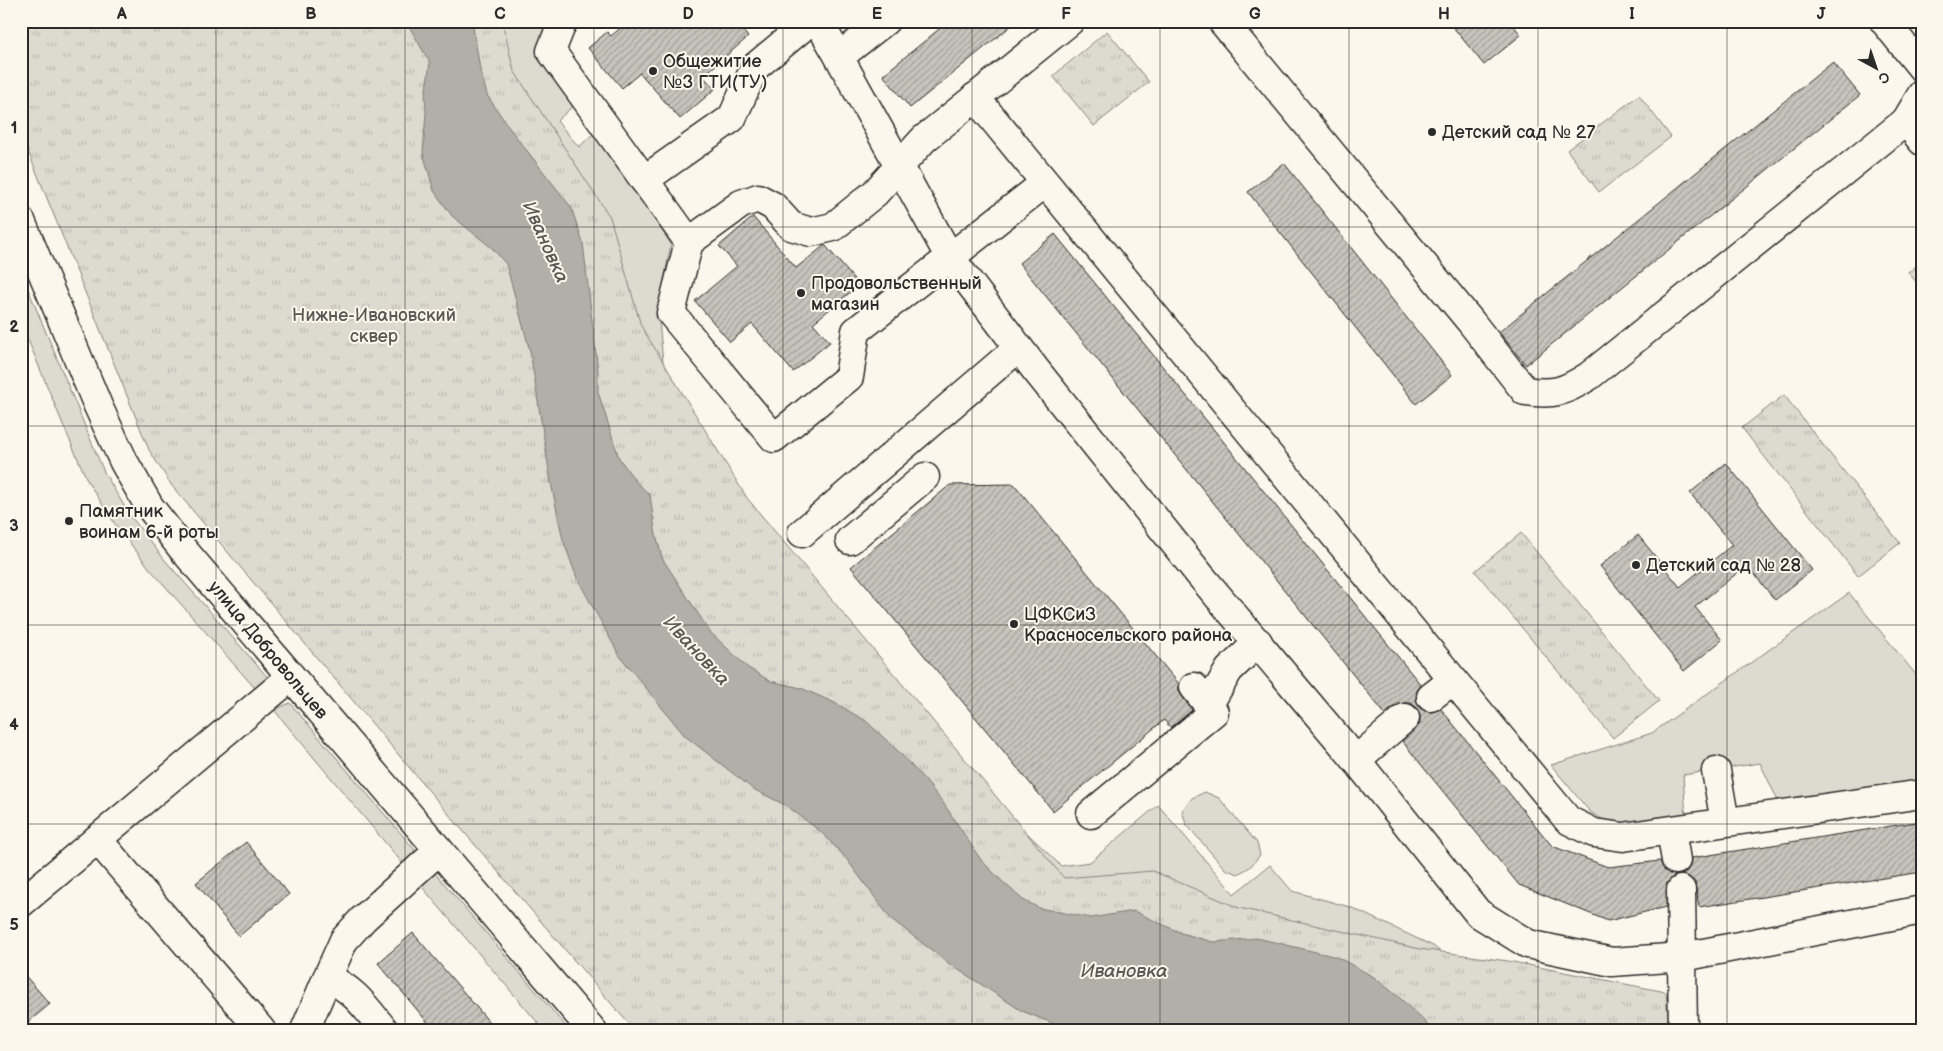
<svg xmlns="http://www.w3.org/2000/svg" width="1943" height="1051" font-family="'Balsamiq Sans',sans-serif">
	<defs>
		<pattern id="park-tufts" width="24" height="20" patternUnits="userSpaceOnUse" patternTransform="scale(1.25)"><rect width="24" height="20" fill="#dddad0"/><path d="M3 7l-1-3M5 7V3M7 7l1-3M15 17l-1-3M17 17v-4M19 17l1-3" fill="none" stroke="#bebbb3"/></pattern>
		<pattern id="building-hatch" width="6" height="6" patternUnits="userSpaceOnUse" patternTransform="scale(1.25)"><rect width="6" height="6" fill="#c7c4bc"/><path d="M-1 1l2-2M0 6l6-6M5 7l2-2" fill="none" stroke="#a29f99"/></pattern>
	</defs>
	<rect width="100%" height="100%" fill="#fbf7ec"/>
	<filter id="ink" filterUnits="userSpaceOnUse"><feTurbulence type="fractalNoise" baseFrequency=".02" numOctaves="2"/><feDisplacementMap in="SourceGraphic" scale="10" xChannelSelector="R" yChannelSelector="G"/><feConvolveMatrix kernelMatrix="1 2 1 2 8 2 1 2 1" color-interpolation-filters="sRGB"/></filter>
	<g filter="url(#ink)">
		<g fill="#dddad0" stroke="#84827e">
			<path d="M 472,21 L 549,21 L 543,60 L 575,104 L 557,121 L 579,147 L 595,132 L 671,244 L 658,310 L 666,393 L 754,538 L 818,624 L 887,700 L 943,751 L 1061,866 L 1090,862 L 1158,805 L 1234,894 L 1270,865 L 1292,891 L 1350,907 L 1433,946 L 1458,966 L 1480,1002 L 1487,1030 L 1430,1030 L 1427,1024 L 1401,999 L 1374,977 L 1337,957 L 1257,938 L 1213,943 L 1181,933 L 1134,911 L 1091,918 L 1038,908 L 1023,900 L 1003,882 L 981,860 L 944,805 L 925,780 L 897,750 L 866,721 L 835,703 L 801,688 L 770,681 L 747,667 L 710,632 L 662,558 L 655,530 L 650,495 L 636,482 L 619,458 L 598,392 L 598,371 L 583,243 L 571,207 L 510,129 L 487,95 L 480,69 Z"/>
			<path d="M 21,272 L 104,472 L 129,514 L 164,559 L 270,680 L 261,695 L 150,569 L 115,524 L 88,482 L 64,427 L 21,323 Z"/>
			<path d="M 1849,593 L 1922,682 L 1922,784 L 1780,805 L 1760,763 L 1683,775 L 1686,818 L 1619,829 L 1590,812 L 1551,765 L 1652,733 Z"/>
			<path d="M 290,703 L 415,850 L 404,865 L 274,710 Z"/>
			<path d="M 1205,792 L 1219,798 L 1257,843 L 1260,855 L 1250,867 L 1238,874 L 1225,869 L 1186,824 L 1182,811 L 1192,798 Z"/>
			<path d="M 435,873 L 569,1030 L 544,1030 L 417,881 Z"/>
		</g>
		<g fill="url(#park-tufts)" stroke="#84827e">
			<path d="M 21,21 L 502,21 L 514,71 L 610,217 L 641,326 L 747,498 L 1064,878 L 1153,871 L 1239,908 L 1420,949 L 1508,961 L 1666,992 L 1669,1030 L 634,1030 L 446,811 L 172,486 L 149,450 L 21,134 Z"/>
			<path d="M 1107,31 L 1149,82 L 1094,126 L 1053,76 Z"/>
			<path d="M 1639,95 L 1671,137 L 1599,192 L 1567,150 Z"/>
			<path d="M 1922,262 L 1922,289 L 1908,272 Z"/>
			<path d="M 1784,395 L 1900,543 L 1858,576 L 1742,428 Z"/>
			<path d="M 1521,533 L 1659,701 L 1613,738 L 1475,571 Z"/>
		</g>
		<path fill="#b1afa7" stroke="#7b7a75" d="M 406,21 L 472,21 L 480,69 L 487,95 L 510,129 L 571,207 L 583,243 L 598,371 L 598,392 L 619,458 L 636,482 L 650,495 L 655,530 L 662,558 L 710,632 L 747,667 L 770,681 L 801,688 L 835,703 L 866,721 L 897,750 L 925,780 L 944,804 L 981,860 L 1003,882 L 1023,900 L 1039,908 L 1091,918 L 1134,911 L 1181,933 L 1213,942 L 1257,938 L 1337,957 L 1374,977 L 1401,999 L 1427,1024 L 1430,1030 L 1070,1030 L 1022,1011 L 948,963 L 890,918 L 845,857 L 821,832 L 787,806 L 753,789 L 685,736 L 619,655 L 577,578 L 563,540 L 551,483 L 530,351 L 506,264 L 492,248 L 452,216 L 434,191 L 423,153 L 426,112 L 425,97 L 430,63 Z"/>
		<g fill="url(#building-hatch)" stroke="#2b2b2b">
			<path d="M 629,21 L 735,21 L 748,37 L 703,76 L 715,89 L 680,119 L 640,73 L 622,88 L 588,48 L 607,32 L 611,36 Z"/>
			<path d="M 949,21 L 1017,21 L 910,108 L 883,75 Z"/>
			<path d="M 1448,21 L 1510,21 L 1521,35 L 1484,65 Z"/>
			<path d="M 1833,62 L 1860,95 L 1526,365 L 1499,332 Z"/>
			<path d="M 1284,163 L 1452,375 L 1416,404 L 1248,192 Z"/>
			<path d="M 753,217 L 796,268 L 825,245 L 859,285 L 813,323 L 830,342 L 793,372 L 752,324 L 730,342 L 695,301 L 737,266 L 719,246 Z"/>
			<path d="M 1055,234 L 1421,685 L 1417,691 L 1416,699 L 1419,707 L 1425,711 L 1433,712 L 1441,709 L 1552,846 L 1608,867 L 1660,861 L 1664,870 L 1670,874 L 1677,875 L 1673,877 L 1667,883 L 1666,907 L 1608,921 L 1519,885 L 1402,741 L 1420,724 L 1420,716 L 1417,708 L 1411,703 L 1403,703 L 1395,706 L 1385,714 L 1019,263 Z"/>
			<path d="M 1726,463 L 1812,570 L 1775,600 L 1747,565 L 1695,607 L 1722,640 L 1684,671 L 1600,566 L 1638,535 L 1680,587 L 1732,545 L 1690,493 Z"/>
			<path d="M 1014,484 L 1179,684 L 1179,690 L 1182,696 L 1192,710 L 1171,728 L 1164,720 L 1053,811 L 851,567 L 950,485 Z"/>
			<path d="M 1922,821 L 1922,872 L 1699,907 L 1695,882 L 1689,877 L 1681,874 L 1686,872 L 1690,866 L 1691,858 Z"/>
			<path d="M 246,842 L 289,894 L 239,936 L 196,883 Z"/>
			<path d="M 413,933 L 496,1030 L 434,1030 L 378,963 Z"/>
			<path d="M 21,971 L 50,1004 L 21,1028 Z"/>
		</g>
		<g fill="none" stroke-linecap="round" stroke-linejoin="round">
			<defs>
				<g id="minor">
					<path d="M 563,21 L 551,51 L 689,242"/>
					<path d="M 818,21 L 839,57 L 949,256 L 1035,369 L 1200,575 L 1356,760 L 1478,913 L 1528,944 L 1612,962 L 1683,957 L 1922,910"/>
					<path d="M 1222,21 L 1471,322 L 1525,391 C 1554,395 1564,392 1589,376 L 1906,121"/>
					<path d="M 1884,21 L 1922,68"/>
					<path d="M 839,57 L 885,21"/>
					<path d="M 1922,94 L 1906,121 L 1922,141"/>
					<path d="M 975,97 L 1568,820 L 1594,833 L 1623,837 L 1922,794"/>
					<path d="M 644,180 L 732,118 L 755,67 L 810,21"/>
					<path d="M 1045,183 L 856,331 L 849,377 L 774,438 L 671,313 L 689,242 L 741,204 L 758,198 L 773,206 L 791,226 L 811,232 L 833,227 L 875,193 L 924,139 L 1070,21"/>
					<path d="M 21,221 L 98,406 L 124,462 L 149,506 L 181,547 L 592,1030"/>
					<path d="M 802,533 L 1018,348"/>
					<path d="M 850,540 L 925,477"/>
					<path d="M 1431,697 L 1453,680"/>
					<path d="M 1209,704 L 1229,670 L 1258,642"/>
					<path d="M 1356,760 L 1405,718"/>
					<path d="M 1716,771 L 1725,822"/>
					<path d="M 1091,814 L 1214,712 L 1194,687"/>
					<path d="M 1671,831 L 1676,860"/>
					<path d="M 97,839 L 261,1030"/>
					<path d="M 1681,890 L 1683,1030"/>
					<path d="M 21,903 L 291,677"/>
					<path d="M 305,1030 L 327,978"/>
					<path d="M 384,1030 C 367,1009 353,988 327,978 L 344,940 L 363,919 L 439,850"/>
				</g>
			</defs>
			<use href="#minor" stroke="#2b2b2b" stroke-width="31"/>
			<use href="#minor" stroke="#fbf7ec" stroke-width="28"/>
		</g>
	</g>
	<path fill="none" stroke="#2b2b2b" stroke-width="1" stroke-opacity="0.55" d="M 216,21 L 216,1030M 405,21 L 405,1030M 594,21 L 594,1030M 783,21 L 783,1030M 972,21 L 972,1030M 1160,21 L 1160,1030M 1349,21 L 1349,1030M 1538,21 L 1538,1030M 1727,21 L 1727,1030M 21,227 L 1922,227M 21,426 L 1922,426M 21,625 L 1922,625M 21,824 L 1922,824"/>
	<g fill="#2b2b2b" stroke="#fbf7ec" stroke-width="2">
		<circle cx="653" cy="71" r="5"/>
		<circle cx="1432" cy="132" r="5"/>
		<circle cx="801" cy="293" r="5"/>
		<circle cx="69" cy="521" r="5"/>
		<circle cx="1636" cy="565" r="5"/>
		<circle cx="1014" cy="624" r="5"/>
	</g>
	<g text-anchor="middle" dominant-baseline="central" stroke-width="4" stroke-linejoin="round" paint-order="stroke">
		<g font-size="18" fill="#2b2b2b" stroke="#fbf7ec" text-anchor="start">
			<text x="663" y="61">Общежитие<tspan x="663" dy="21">№3 ГТИ(ТУ)</tspan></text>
			<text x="1442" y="132">Детский сад № 27</text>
			<text x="811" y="283">Продовольственный<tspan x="811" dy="21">магазин</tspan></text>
			<text x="79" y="511">Памятник<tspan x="79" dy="21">воинам 6-й роты</tspan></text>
			<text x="1646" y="565">Детский сад № 28</text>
			<text x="1024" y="614">ЦФКСиЗ<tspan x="1024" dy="21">Красносельского района</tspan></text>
		</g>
		<g font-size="18" fill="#585754" stroke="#fbf7ec">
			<text x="374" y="315">Нижне-Ивановский<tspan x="374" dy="21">сквер</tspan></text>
		</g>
		<g font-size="18" fill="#2b2b2b" stroke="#fbf7ec">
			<text transform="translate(268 650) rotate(50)">улица Добровольцев</text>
		</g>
		<g font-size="19" font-style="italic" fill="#5a5956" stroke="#fbf7ec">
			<text transform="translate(545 242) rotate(66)">Ивановка</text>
			<text transform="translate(696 651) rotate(47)">Ивановка</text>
			<text x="1124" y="971">Ивановка</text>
		</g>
	</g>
	<rect width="1943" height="1051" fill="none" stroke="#fbf7ec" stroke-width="55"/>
	<g transform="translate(1876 68) rotate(140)" stroke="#fbf7ec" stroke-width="4" paint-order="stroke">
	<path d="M0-4L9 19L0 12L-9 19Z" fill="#2b2b2b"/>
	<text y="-8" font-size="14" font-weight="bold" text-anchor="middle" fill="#2b2b2b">С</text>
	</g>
	<rect x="28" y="28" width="1888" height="996" fill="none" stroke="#2b2b2b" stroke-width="2"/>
	<g font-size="16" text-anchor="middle" font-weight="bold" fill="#2b2b2b">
		<text x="122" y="19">A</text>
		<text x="311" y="19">B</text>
		<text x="500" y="19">C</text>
		<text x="688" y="19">D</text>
		<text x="877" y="19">E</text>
		<text x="1066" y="19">F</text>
		<text x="1255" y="19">G</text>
		<text x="1444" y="19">H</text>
		<text x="1632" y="19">I</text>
		<text x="1821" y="19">J</text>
		<text x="14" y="133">1</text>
		<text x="14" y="332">2</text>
		<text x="14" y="531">3</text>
		<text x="14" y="730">4</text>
		<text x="14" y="930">5</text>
	</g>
</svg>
